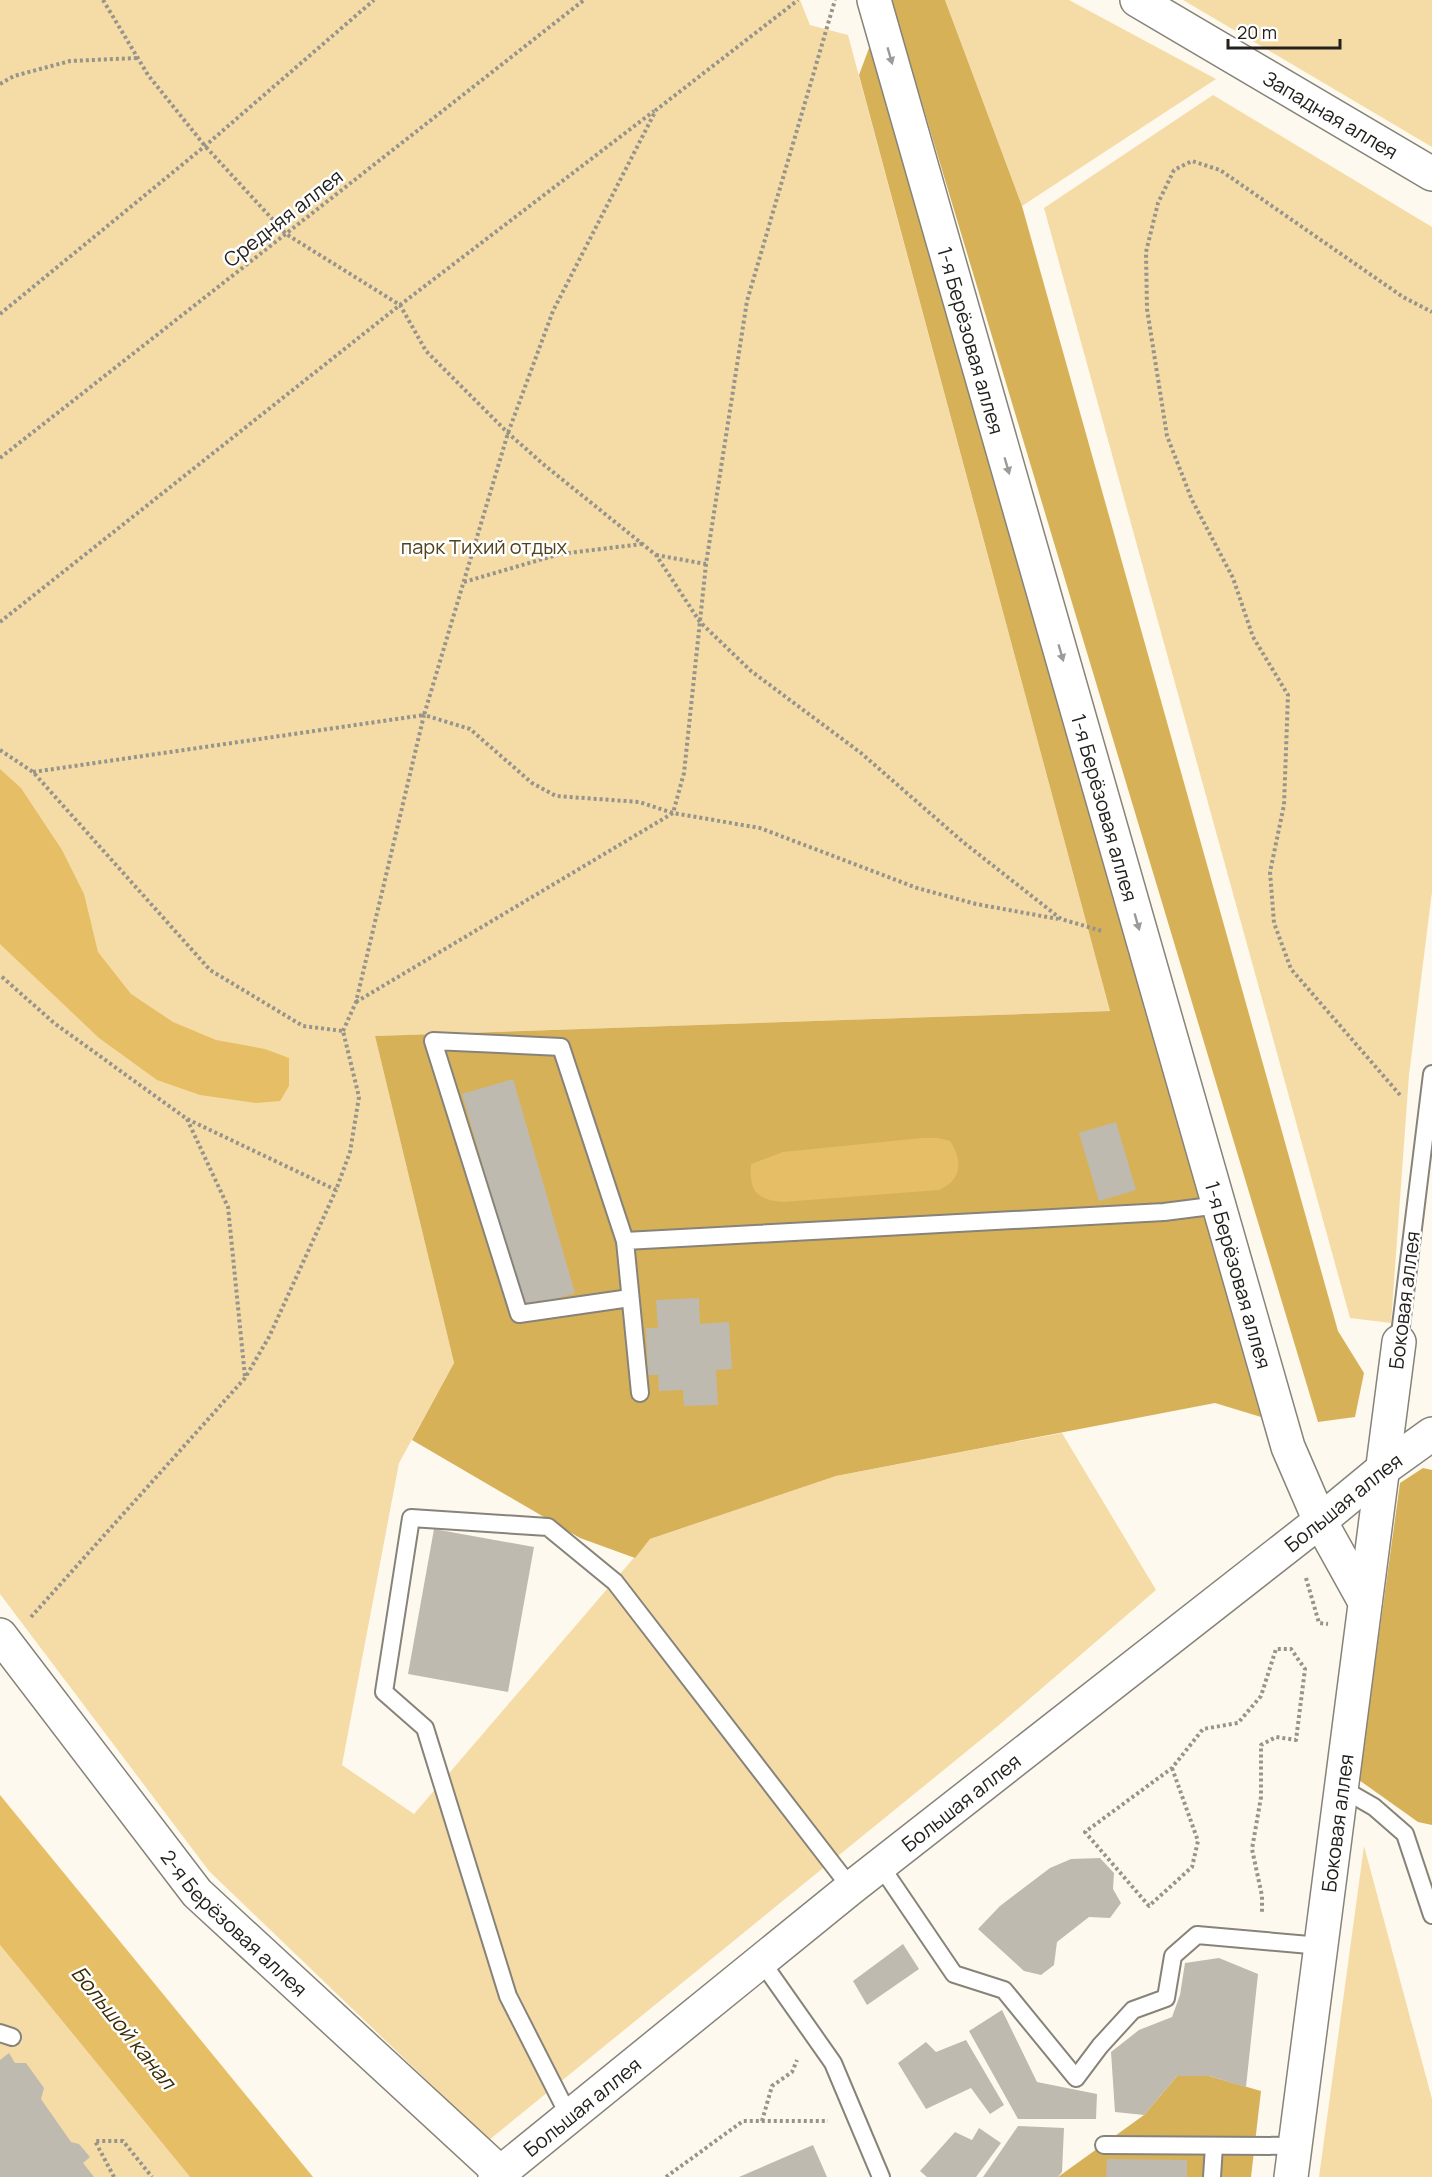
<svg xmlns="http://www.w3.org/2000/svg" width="1432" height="2177" font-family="Manrope,sans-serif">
	<rect width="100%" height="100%" fill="#fef9ee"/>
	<g fill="#f5dca6">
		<path d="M 0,0 L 800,0 L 810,25 L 848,35 L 1110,1011 L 375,1036 L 454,1363 L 399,1463 L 342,1765 L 414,1814 L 650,1539 L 836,1476 L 1062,1433 L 1156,1590 L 999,1725 L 489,2140 L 209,1871 L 0,1594 Z"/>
		<path d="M 945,0 L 1069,0 L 1216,79 L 1022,206 Z"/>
		<path d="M 1183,0 L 1432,0 L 1432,147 Z"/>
		<path d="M 1213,95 L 1432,227 L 1432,892 L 1409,1075 L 1391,1323 L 1350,1318 L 1044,208 Z"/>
		<path d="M 1364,1846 L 1432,2099 L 1432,2177 L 1319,2177 Z"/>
		<path d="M 0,1945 L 190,2177 L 0,2177 Z"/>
	</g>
	<g fill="#d7b157">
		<path d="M 891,0 L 945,0 L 1022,206 L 1338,1331 L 1364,1373 L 1355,1417 L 1318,1422 Z"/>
		<path d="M 872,40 L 1261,1417 L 1215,1403 L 836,1476 L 650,1539 L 635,1558 L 580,1538 L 412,1440 L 454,1363 L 375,1036 L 1110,1011 L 859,75 Z"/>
		<path d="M 1423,1468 L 1432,1470 L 1432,1825 L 1418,1822 L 1359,1780 L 1400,1483 Z"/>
		<path d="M 1177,2076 L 1209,2076 L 1261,2091 L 1251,2177 L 1058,2177 L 1144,2115 Z"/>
	</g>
	<g fill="#e6be65">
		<path d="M 0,769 L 21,788 L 62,850 L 84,894 L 98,952 L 131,994 L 173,1022 L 216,1040 L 265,1049 L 289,1058 L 289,1086 L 280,1101 L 256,1103 L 200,1095 L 157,1080 L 99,1038 L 0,944 Z"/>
		<path d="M 922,1138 L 938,1138 L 950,1141 C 963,1161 962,1180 939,1190 L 783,1202 C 756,1199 749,1192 751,1164 L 783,1152 Z"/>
		<path d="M 0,1795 L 313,2177 L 190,2177 L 0,1945 Z"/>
	</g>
	<g fill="#bfbab0">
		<path d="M 513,1079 L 575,1293 L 524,1308 L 462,1094 Z"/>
		<path d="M 1116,1122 L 1136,1190 L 1099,1201 L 1079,1133 Z"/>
		<path d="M 699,1298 L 700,1324 L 729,1322 L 732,1369 L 716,1370 L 718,1405 L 684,1406 L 683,1390 L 659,1391 L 658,1375 L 648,1375 L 646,1328 L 658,1328 L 656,1300 Z"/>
		<path d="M 434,1529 L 534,1547 L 508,1692 L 408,1674 Z"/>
		<path d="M 1100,1858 L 1114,1873 L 1113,1889 L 1121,1903 L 1110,1918 L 1089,1917 L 1057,1942 L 1054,1965 L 1041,1975 L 1024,1971 L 978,1929 L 1000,1906 L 1050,1868 L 1071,1859 Z"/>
		<path d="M 903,1944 L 919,1969 L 867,2005 L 853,1981 Z"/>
		<path d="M 1219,1958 L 1258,1974 L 1246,2087 L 1209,2076 L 1177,2076 L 1144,2115 L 1115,2112 L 1111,2052 L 1139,2030 L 1172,2017 L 1180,1995 L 1185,1963 Z"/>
		<path d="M 1002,2010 L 1037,2082 L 1097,2094 L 1096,2119 L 1018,2119 L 969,2031 Z"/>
		<path d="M 966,2040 L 1004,2105 L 990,2114 L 971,2088 L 926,2109 L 898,2063 L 926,2042 L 936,2052 Z"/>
		<path d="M 9,2053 L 15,2063 L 26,2063 L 44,2088 L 41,2099 L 71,2142 L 79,2144 L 90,2157 L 83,2163 L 94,2177 L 0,2177 L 0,2060 Z"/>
		<path d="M 1018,2126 L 1064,2128 L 1062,2172 L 1058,2177 L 983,2177 Z"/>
		<path d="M 979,2128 L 1001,2143 L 976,2177 L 927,2177 L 920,2171 L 955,2132 L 972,2140 Z"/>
		<path d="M 813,2145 L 827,2177 L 739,2177 Z"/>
		<path d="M 1107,2159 L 1187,2160 L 1187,2177 L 1106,2177 Z"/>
	</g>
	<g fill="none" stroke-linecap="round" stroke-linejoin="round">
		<defs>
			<g id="service">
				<path d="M 625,1241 L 561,1047 L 433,1041 L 519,1314 L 630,1298"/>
				<path d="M 1399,1342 L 1432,1074"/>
				<path d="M 640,1393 L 625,1241 L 1164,1212 L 1219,1205"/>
				<path d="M 1341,1788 L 1374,1807 L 1405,1834 L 1432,1915"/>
				<path d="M 880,1865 L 954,1974 L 1004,1990 L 1076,2078 L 1100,2046 L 1133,2010 L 1166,1998 L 1173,1956 L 1197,1935 L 1321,1946"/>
				<path d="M 762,1962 L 833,2063 L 881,2177"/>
				<path d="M 0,2033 L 12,2037"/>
				<path d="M 569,2116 L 508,1996 L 425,1728 L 384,1692 L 411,1518 L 548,1527 L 615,1582 L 851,1888"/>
				<path d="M 1104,2145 L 1295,2146"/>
				<path d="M 1212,2177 L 1214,2146"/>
			</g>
			<g id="minor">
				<path id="s1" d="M 874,0 L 1288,1447 L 1320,1521 L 1365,1602"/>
				<path id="s2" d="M 1137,0 L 1432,174"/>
				<path id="s3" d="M 0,1635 L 197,1893 L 505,2177"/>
				<path id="s4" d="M 495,2177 L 851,1888 L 1320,1521 L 1383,1469 L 1432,1434"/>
				<path id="s5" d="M 1291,2177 L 1399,1342"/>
			</g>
		</defs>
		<use href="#service" stroke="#878379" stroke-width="20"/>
		<use href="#minor" stroke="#878379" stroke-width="36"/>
		<g stroke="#97948c" stroke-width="4" stroke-dasharray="3 3" stroke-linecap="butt">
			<path d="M 103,0 L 148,75 L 205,146 L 286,234 L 400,305 L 426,351 L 508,433 L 543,464 L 656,555 L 700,622 L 751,671 L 861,753 L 963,842 L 1061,919 L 1102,931"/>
			<path d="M 0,84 L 14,76 L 70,61 L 137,58"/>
			<path d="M 0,314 L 205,146 L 374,0"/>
			<path d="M 0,458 L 584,0"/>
			<path d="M 656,555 L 706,564"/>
			<path d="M 464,582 L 560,554 L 642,544"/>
			<path d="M 0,622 L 400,305 L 654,111"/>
			<path d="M 0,750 L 33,772 L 210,970 L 303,1026 L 343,1031 L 359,1097 L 350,1152 L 336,1190 L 187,1119 L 54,1023 L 0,975"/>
			<path d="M 33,772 L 424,715 L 508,433 L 553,311 L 656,110 L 798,0"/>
			<path d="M 356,1002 L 673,813 L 684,773 L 706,564 L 747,301 L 835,0"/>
			<path d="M 343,1031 L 356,1002 L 424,715 L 470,729 L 532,783 L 556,796 L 639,802 L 673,813 L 760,828 L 917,888 L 976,904 L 1058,919"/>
			<path d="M 1400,1095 L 1291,969 L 1274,923 L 1270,872 L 1284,805 L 1288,695 L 1253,637 L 1233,578 L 1192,500 L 1167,436 L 1147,309 L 1146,252 L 1158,203 L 1174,170 L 1192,161 L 1220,170 L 1403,297 L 1432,312"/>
			<path d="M 187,1119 L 228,1207 L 245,1377"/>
			<path d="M 1306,1578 L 1319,1623 L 1328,1624"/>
			<path d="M 31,1617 L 245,1378 L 269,1337 L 336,1190"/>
			<path d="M 1172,1768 L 1198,1841 L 1192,1867 L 1149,1906 L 1085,1832 L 1172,1768 L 1203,1729 L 1238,1723 L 1261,1696 L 1276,1649 L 1291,1649 L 1305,1669 L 1296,1740 L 1276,1737 L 1261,1745 L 1261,1797 L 1252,1849 L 1262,1896 L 1262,1913"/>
			<path d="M 762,2121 L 772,2086 L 792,2072 L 797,2060"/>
			<path d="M 114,2177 L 95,2141 L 123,2141 L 152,2177"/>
			<path d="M 666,2177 L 743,2121 L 828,2121"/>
		</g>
		<use href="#service" stroke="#fff" stroke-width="16"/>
		<use href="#minor" stroke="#fff" stroke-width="33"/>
	</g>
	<defs><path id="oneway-solid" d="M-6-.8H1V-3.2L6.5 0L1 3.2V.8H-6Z" transform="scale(1.5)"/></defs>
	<g fill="#9c9b99">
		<use href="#oneway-solid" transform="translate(890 56) rotate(74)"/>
		<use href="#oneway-solid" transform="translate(1007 466) rotate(74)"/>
		<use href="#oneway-solid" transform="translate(1061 653) rotate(74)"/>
		<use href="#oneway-solid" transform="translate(1137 922) rotate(74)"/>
	</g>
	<g text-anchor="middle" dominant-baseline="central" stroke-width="5" stroke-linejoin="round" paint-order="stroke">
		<g font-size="20" fill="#22211d" stroke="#fff">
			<text stroke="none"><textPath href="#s2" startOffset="225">Западная аллея</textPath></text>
			<text transform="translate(283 218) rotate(-38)">Средняя аллея</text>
			<text stroke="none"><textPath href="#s1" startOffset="354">1-я Берёзовая аллея</textPath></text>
			<text stroke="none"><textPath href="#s1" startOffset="840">1-я Берёзовая аллея</textPath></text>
			<text stroke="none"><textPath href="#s1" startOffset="1326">1-я Берёзовая аллея</textPath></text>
			<text transform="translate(1404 1300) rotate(-83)">Боковая аллея</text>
			<text stroke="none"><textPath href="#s4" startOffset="1084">Большая аллея</textPath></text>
			<text stroke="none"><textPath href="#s4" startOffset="598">Большая аллея</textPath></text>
			<text stroke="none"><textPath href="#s5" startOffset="357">Боковая аллея</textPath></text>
			<text stroke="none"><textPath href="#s3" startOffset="372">2-я Берёзовая аллея</textPath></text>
			<text stroke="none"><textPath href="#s4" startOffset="112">Большая аллея</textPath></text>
		</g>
		<g font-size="20" fill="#52421c" stroke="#fff">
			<text x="484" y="546">парк Тихий отдых</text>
		</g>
		<g font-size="21" font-style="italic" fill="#3a2b02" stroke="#fff">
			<text transform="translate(124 2027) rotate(51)">Большой канал</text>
		</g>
	</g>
	<path d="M1228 39v9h112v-9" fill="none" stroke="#22211d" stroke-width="3"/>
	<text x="1237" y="39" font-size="18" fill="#22211d" stroke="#ffffff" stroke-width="4.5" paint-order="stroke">20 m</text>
</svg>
